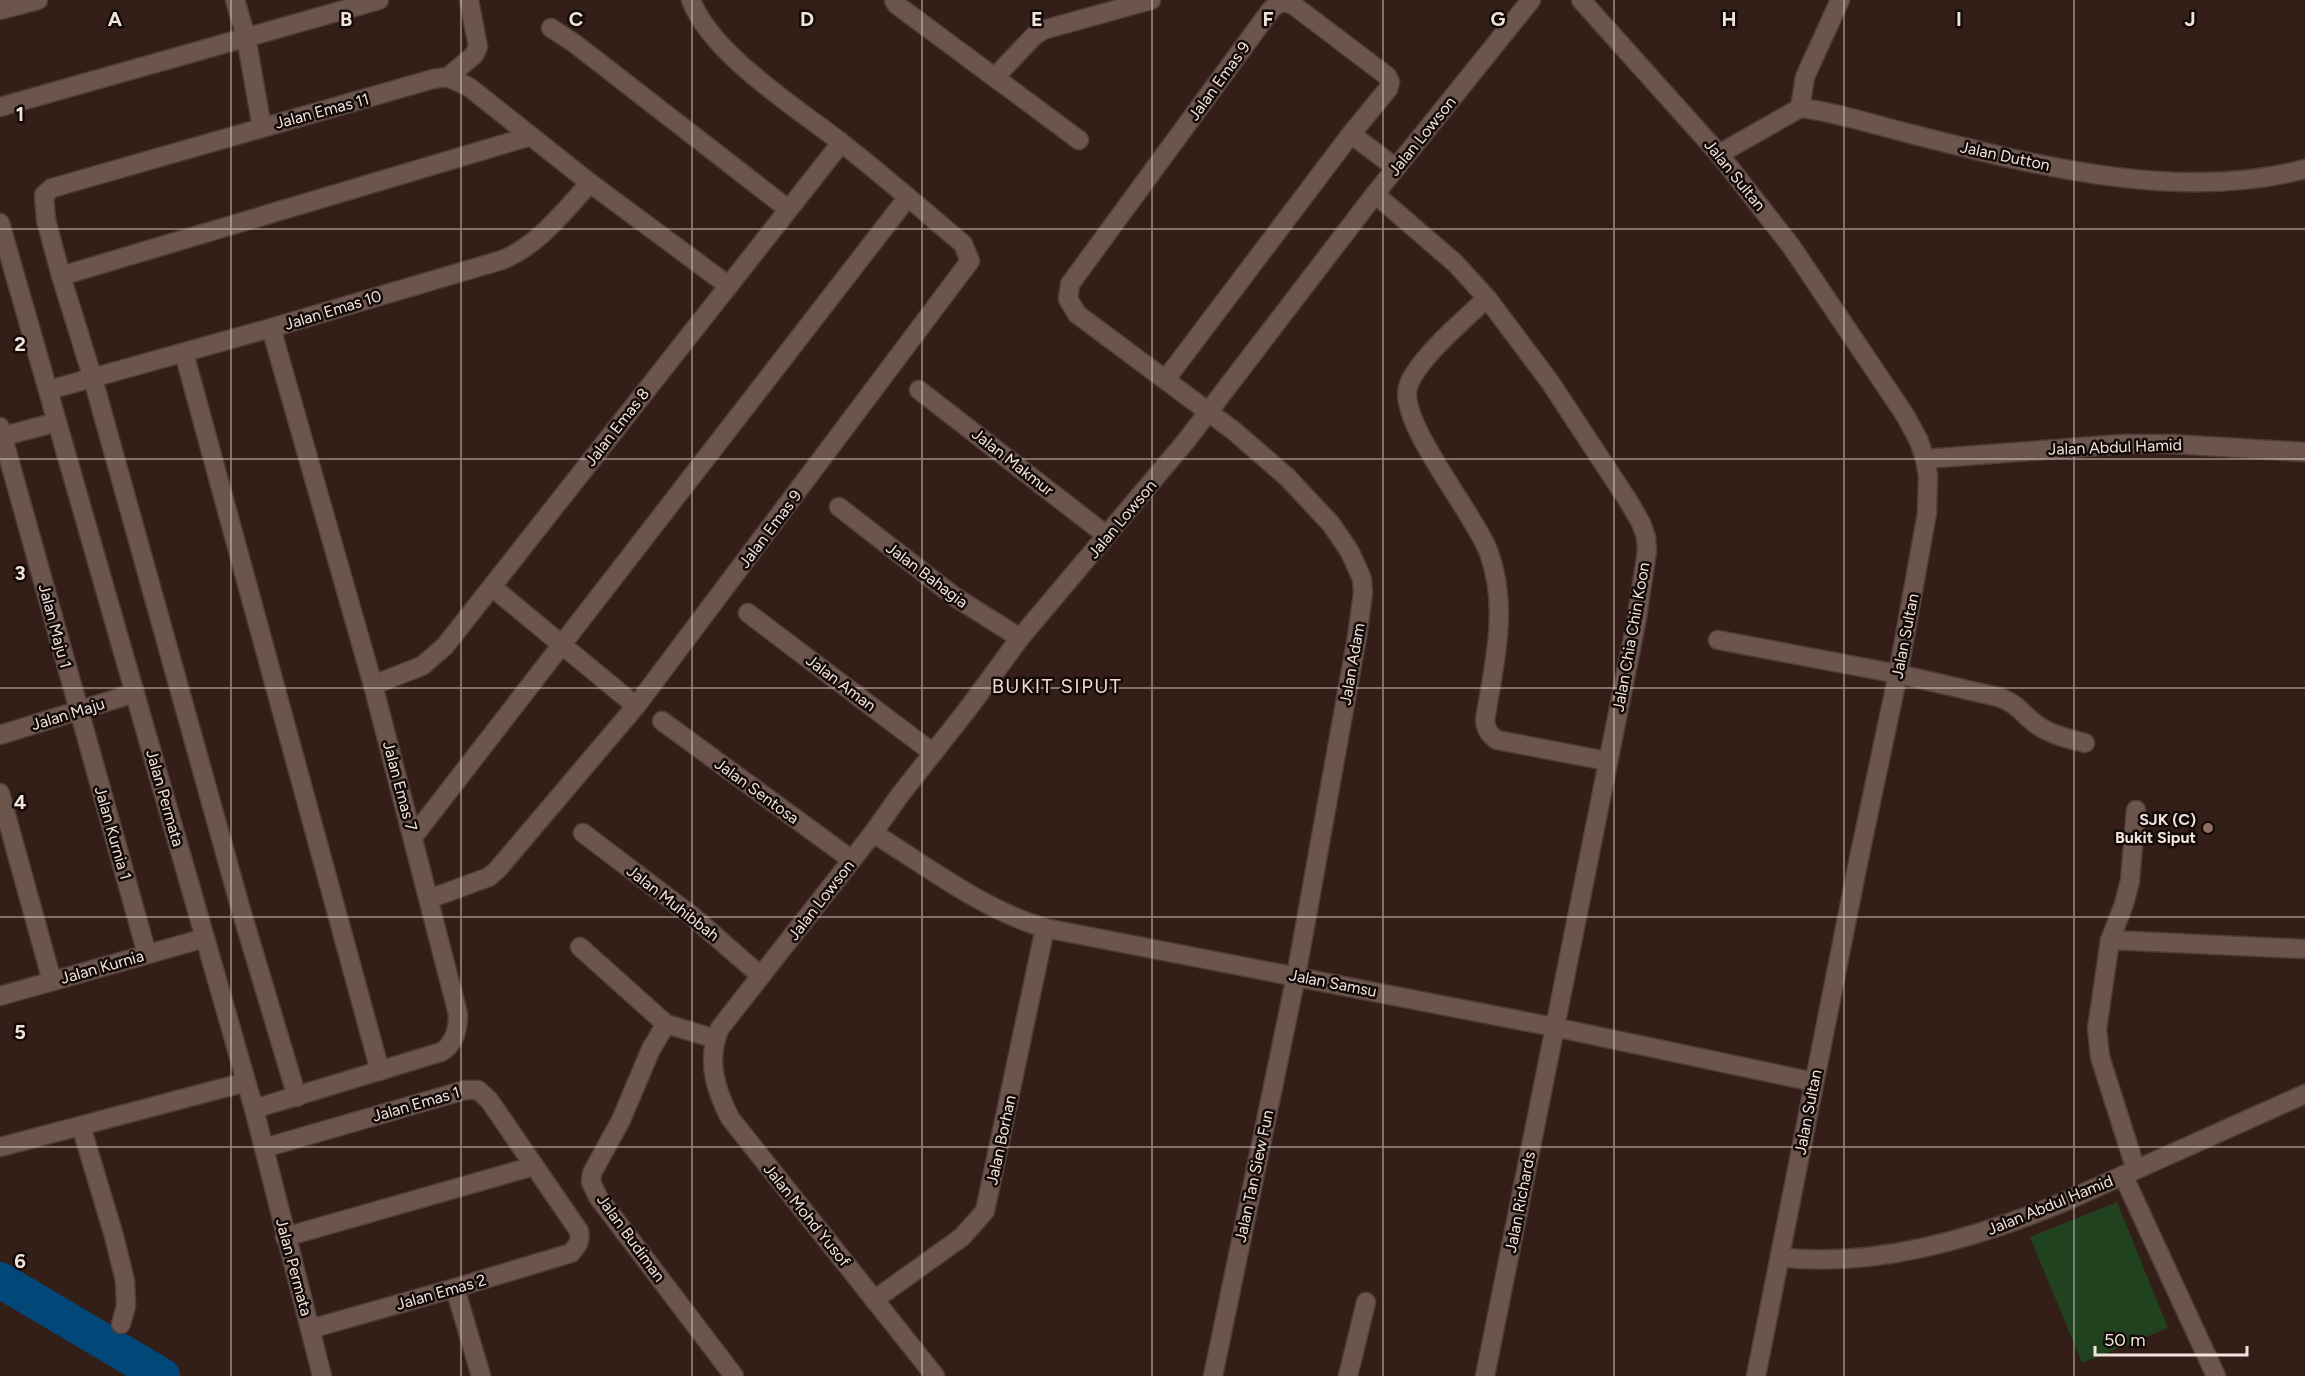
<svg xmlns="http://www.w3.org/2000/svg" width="2305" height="1376" font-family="Figtree,sans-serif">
	<rect width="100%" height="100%" fill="#331f17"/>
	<path fill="#20421e" d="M 2117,1202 L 2168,1328 L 2082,1363 L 2030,1237 Z"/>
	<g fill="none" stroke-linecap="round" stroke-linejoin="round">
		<path stroke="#014879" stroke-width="36" d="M 0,1280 L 162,1376"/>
		<defs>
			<g id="minor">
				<path d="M 235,0 L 246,37 L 262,128"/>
				<path d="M 894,0 L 897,5 L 1079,140"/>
				<path d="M 1581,0 L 1719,154 L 1791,246 L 1905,415 L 1919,441 L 1925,459 L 1928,476 L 1927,513 L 1898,674 L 1858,863 L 1756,1376"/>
				<path d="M 0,10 L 38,0"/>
				<path d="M 551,28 L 574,43 L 788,209"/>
				<path d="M 996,76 L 1034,36 L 1043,30 L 1151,0"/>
				<path d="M 448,77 L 474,55 L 478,47 L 469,0"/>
				<path d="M 0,107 L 379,0"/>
				<path d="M 1800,108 L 1805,77 L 1840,0"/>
				<path d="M 1351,134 L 1396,168"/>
				<path d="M 1719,154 L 1800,108 C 1837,112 1874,125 1911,134 C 2034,165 2179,203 2305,169"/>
				<path d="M 1375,194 L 1455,263 L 1487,298 L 1550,382 L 1629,502 L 1641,523 L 1646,537 L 1647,551 L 1636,623 L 1485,1376"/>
				<path d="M 0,223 L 254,1109 L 322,1376"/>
				<path d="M 61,276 L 531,136"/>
				<path d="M 1487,298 C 1466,318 1416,360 1408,387 C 1398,423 1475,514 1489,553 C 1509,608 1494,664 1485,720 C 1486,730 1489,734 1497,740 L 1607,761"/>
				<path d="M 184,353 L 380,1071"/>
				<path d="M 1166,379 L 1351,134 L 1388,89 L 1390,82 L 1387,76 L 1292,4 C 1281,1 1277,3 1270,11 L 1070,284 L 1068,299 L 1077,314 L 1234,431 L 1287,477 L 1331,524 L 1350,552 L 1362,579 L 1363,593 L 1357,637 L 1296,976 L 1213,1376"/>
				<path d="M 49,390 L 271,328 L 502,260 C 539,245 564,211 590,183"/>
				<path d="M 919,390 L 1106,535"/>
				<path d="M 0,427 L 147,954"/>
				<path d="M 0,437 L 57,422"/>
				<path d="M 1925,459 L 2122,444 L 2172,444 L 2305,452"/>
				<path d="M 839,507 L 955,597 L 1020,638"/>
				<path d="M 492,587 L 636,706"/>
				<path d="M 748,613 L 933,753"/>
				<path d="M 1718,640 L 1898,674 L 1998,697 C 2016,703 2019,710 2032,721 C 2047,734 2066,738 2085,743"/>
				<path d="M 373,685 L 422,666 L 445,646 L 841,143"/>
				<path d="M 662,721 L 852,860"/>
				<path d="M 0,735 L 135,693"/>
				<path d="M 0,793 L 52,981"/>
				<path d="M 583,833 L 691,915 L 761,976"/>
				<path d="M 873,833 C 928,867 983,910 1045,928 L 1554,1027 L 1814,1082"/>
				<path d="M 413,837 L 908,197"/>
				<path d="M 429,899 L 489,877 L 498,869 L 636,706 L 970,261 L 963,244 C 923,210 884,176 843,144 C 797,108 711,54 691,0"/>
				<path d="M 2110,940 L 2305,949"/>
				<path d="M 580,947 L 666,1024 L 716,1039"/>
				<path d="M 0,996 L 205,938"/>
				<path d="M 666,1024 L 651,1049 L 621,1120 L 592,1173 L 591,1182 L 598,1197 L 734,1376"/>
				<path d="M 297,1097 L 241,910 L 93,379 L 61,276 L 46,220 L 44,195 L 52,188 L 433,79 L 448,77 L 469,87 L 590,183 L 729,286"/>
				<path d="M 254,1109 L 441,1052 C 455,1044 458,1029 458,1014 L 373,685 L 271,328"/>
				<path d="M 81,1126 L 114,1236 L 125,1281 L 126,1306 L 121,1324"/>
				<path d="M 0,1147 L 246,1082"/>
				<path d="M 264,1148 L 465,1090 L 478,1090 L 489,1100 L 579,1231 C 581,1241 578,1245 571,1253 L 455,1288 L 310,1329"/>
				<path d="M 2136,1170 L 2100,1057 L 2097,1029 L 2110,940 L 2124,904 L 2130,881 L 2136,810"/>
				<path d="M 2123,1175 L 2216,1376"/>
				<path d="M 285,1237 L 534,1166"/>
				<path d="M 1780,1257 C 1874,1269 1980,1237 2066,1201 L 2305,1094"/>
				<path d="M 455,1288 L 481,1376"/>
				<path d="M 874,1300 L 962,1237 L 985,1211 L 1045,928"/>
				<path d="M 935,1376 L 730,1118 C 715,1089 706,1059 720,1028 L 873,833 L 900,795 L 967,710 L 1020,638 L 1186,441 L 1375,194 L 1531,0"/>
				<path d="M 1348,1376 L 1366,1302"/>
			</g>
		</defs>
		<use href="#minor" stroke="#4e3d38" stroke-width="21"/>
		<use href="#minor" stroke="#6c554c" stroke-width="18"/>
	</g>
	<path fill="none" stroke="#f1e3de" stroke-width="1.5" stroke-opacity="0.55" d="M 231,0 L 231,1376M 461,0 L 461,1376M 692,0 L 692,1376M 922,0 L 922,1376M 1152,0 L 1152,1376M 1383,0 L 1383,1376M 1614,0 L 1614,1376M 1844,0 L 1844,1376M 2074,0 L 2074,1376M 0,229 L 2305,229M 0,459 L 2305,459M 0,688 L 2305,688M 0,917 L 2305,917M 0,1147 L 2305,1147"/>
	<circle fill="#8d6e63" stroke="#140b08" stroke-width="2" cx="2208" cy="828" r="6"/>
	<g text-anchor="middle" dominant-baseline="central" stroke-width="5" stroke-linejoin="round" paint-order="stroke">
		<g font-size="16" fill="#f1e3de" stroke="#140b08">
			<text transform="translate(1219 81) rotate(-54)">Jalan Emas 9</text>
			<text transform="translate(322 111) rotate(-15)">Jalan Emas 11</text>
			<text transform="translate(1422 136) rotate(-51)">Jalan Lowson</text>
			<text transform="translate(2005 156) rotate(12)">Jalan Dutton</text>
			<text transform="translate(1735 175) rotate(51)">Jalan Sultan</text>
			<text transform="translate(333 310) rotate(-17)">Jalan Emas 10</text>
			<text transform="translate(617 427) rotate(-52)">Jalan Emas 8</text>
			<text transform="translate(2115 447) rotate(-2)">Jalan Abdul Hamid</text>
			<text transform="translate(1013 462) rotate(38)">Jalan Makmur</text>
			<text transform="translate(1122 519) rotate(-50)">Jalan Lowson</text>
			<text transform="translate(770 529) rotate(-53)">Jalan Emas 9</text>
			<text transform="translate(927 575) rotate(37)">Jalan Bahagia</text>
			<text transform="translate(55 626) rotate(75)">Jalan Maju 1</text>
			<text transform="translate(1905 636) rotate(-79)">Jalan Sultan</text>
			<text transform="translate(1631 637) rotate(-80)">Jalan Chia Chin Koon</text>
			<text transform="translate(1352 664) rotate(-80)">Jalan Adam</text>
			<text transform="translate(841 683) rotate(37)">Jalan Aman</text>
			<text transform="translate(68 714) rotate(-17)">Jalan Maju</text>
			<text transform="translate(400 786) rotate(75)">Jalan Emas 7</text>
			<text transform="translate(757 791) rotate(36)">Jalan Sentosa</text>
			<text transform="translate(165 798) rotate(74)">Jalan Permata</text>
			<text transform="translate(113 833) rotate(74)">Jalan Kurnia 1</text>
			<text transform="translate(821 900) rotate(-52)">Jalan Lowson</text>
			<text transform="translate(673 903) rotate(38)">Jalan Muhibbah</text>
			<text transform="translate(102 967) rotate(-16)">Jalan Kurnia</text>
			<text transform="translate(1333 983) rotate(11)">Jalan Samsu</text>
			<text transform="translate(416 1104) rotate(-16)">Jalan Emas 1</text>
			<text transform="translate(1808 1112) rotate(-79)">Jalan Sultan</text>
			<text transform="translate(1001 1140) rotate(-78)">Jalan Borhan</text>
			<text transform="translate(1254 1176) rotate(-78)">Jalan Tan Siew Fun</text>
			<text transform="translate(1520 1202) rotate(-79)">Jalan Richards</text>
			<text transform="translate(2050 1205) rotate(-22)">Jalan Abdul Hamid</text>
			<text transform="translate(807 1215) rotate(51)">Jalan Mohd Yusof</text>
			<text transform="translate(631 1238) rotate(54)">Jalan Budiman</text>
			<text transform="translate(294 1267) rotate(75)">Jalan Permata</text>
			<text transform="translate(441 1292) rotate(-16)">Jalan Emas 2</text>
		</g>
		<g font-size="16" font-weight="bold" fill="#f1e3de" stroke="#140b08" text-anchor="end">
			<text x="2196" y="819">SJK (C)<tspan x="2196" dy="18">Bukit Siput</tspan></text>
		</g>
		<g font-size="20" letter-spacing="1.5" fill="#f5d8ce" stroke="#140b08">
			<text x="1057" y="686">BUKIT SIPUT</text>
		</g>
	</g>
	<g font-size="20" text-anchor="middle" font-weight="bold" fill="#f1e3de" stroke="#140b08" stroke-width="5" stroke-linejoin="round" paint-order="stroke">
		<text x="115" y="26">A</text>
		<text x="346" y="26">B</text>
		<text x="576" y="26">C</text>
		<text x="807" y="26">D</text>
		<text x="1037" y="26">E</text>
		<text x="1268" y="26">F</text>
		<text x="1498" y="26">G</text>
		<text x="1729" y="26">H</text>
		<text x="1959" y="26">I</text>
		<text x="2190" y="26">J</text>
		<text x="20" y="121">1</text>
		<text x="20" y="351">2</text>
		<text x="20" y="580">3</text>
		<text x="20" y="809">4</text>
		<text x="20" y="1039">5</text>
		<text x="20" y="1268">6</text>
	</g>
	<path d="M2095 1346v9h152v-9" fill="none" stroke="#f1e3de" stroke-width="3"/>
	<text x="2104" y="1346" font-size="18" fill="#f1e3de" stroke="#140b08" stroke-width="4.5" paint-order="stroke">50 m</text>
</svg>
